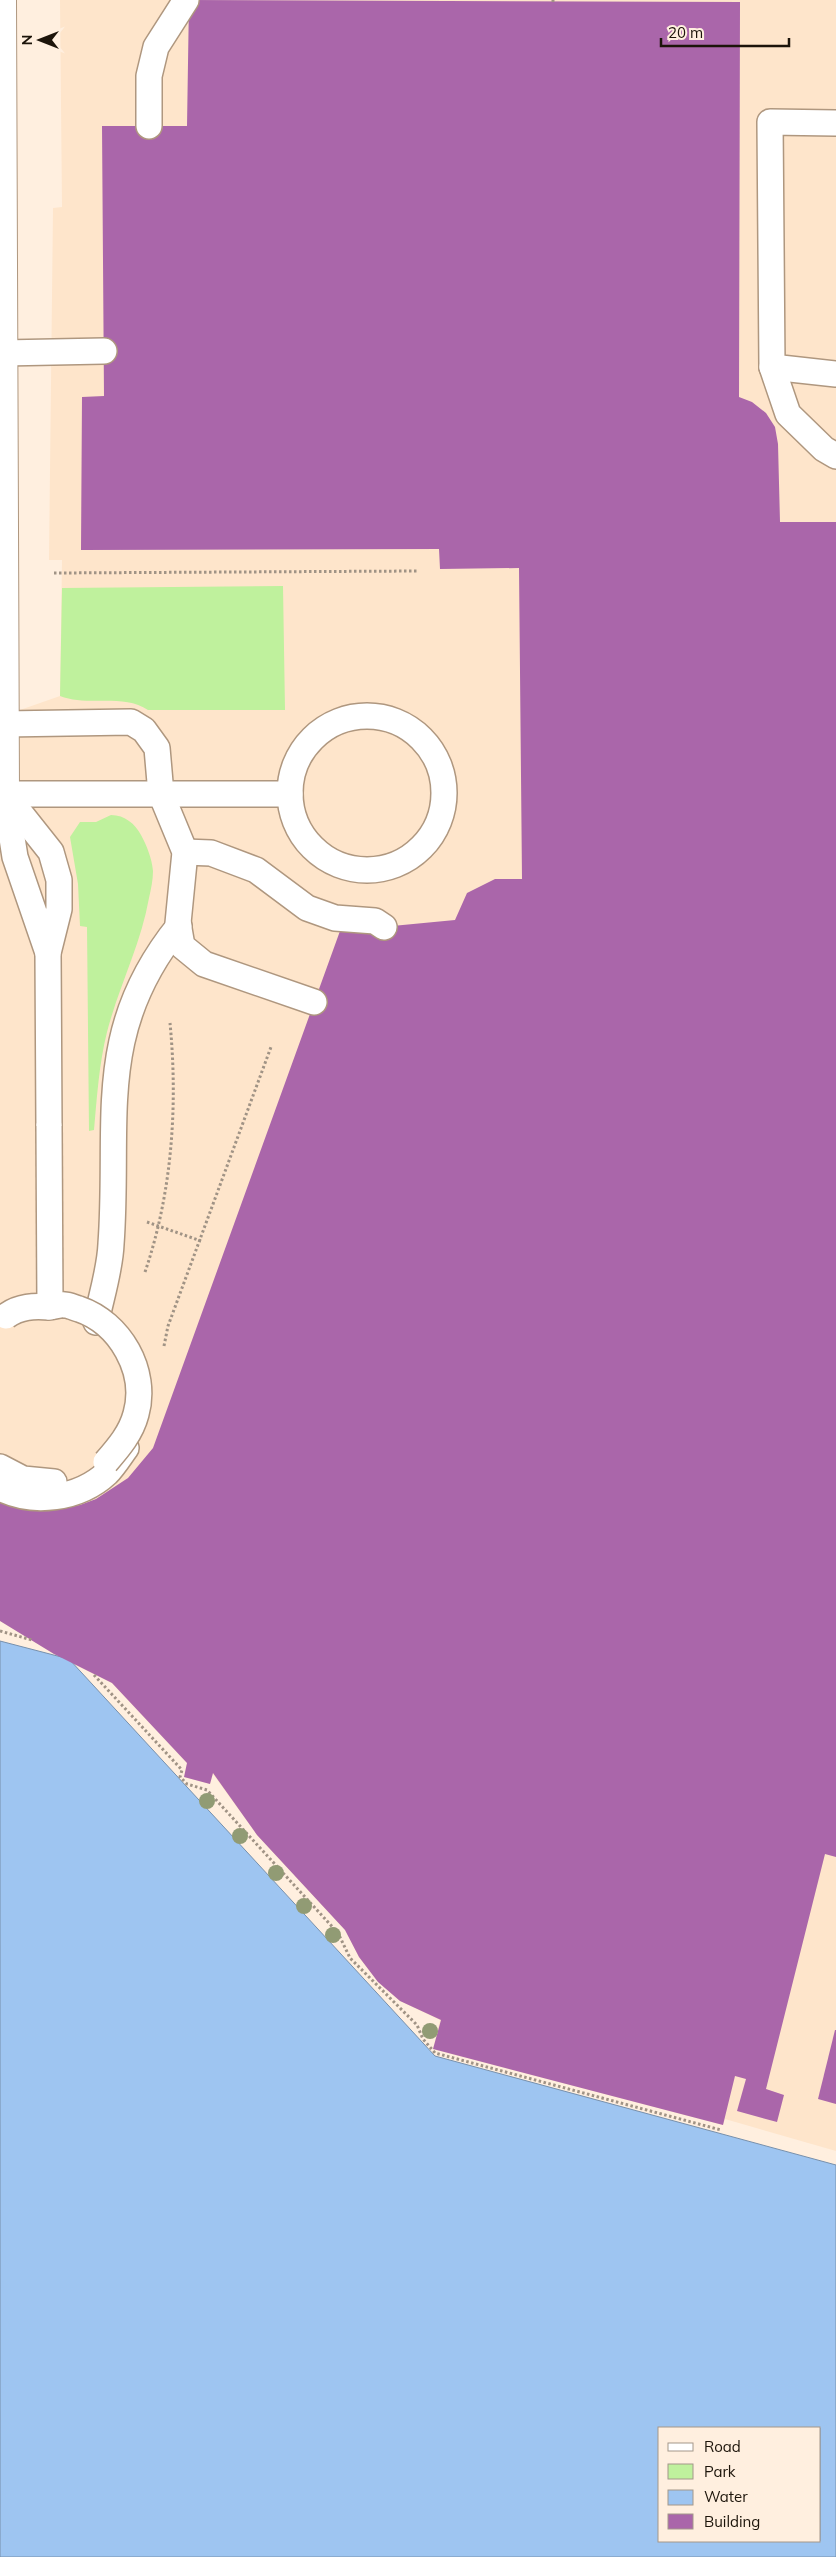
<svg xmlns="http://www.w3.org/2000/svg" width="836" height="2557" font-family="Mulish,sans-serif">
	<rect width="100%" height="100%" fill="#ffefdf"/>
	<path fill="#fee5cb" d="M 60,0 L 836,0 L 836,2151 L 725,2119 L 723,2125 L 433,2049 L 440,2020 L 400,2001 L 378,1982 L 359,1957 L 345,1930 L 257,1835 L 213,1774 L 210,1784 L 184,1777 L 187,1763 L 112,1683 L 54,1654 L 0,1621 L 0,717 L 60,696 L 62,560 L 49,560 L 53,208 L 62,207 Z"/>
	<g fill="#bff19d">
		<path d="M 283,586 L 285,710 L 148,710 C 123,693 88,707 60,696 L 62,588 Z"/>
		<path d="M 111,815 C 125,815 135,824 141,835 C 147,846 152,859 153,871 C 153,880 151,889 149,898 C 141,944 119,986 107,1032 C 99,1064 97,1097 94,1130 L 89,1131 L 87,927 L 80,926 L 78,884 L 70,837 L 80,822 L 96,822 Z"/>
	</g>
	<path fill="#9ec5f1" stroke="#7790ac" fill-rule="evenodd" d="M 0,1641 L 69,1659 L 435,2056 L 836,2165 L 836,2557 L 0,2557 ZM 660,2428 L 820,2428 L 820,2541 L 660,2541 Z"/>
	<g fill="#a6a">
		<path d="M 189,0 L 740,2 L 739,397 L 752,402 L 766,413 L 775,427 L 778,444 L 780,522 L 836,522 L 836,1857 L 825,1854 L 766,2089 L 784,2095 L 777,2122 L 737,2111 L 746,2079 L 735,2076 L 723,2125 L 433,2049 L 441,2020 L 400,2001 L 378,1982 L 359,1957 L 345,1930 L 257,1835 L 213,1773 L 210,1784 L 184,1777 L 187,1763 L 112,1683 L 54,1654 L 0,1621 L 0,1496 L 61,1508 L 80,1505 L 96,1499 L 128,1478 L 153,1448 L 340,931 L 455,920 L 467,893 L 495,879 L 522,879 L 519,568 L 440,569 L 439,549 L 81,550 L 82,397 L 104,396 L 102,126 L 187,126 Z"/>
		<path d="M 835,2030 L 836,2030 L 836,2104 L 818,2099 Z"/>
	</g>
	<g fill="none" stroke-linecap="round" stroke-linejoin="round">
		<defs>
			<g id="service">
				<path d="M 836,123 L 770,122 L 772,367 L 836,374"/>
				<path d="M 149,126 L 149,76 L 156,47 L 186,0"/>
				<path d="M 3,353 L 104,351"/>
				<path d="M 772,367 L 788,414 L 824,449 L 836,456"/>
				<circle cx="367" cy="793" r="77"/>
				<path d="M 4,724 L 131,722 L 144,730 L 157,748 L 161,794 L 185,852 L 178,923 L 182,946 L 204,964 L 314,1002"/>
				<path d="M 5,794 L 51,852 L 59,880 L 59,909 L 48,953 L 49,1126"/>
				<path d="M 5,794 L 290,794"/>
				<path d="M 5,794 L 15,857 L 48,953"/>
				<path d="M 185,852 L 211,853 L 256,870 L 307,908 L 335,918 L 375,921 L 384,927"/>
				<path d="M 96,1322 C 101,1297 110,1270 111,1244 C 120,1121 93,1032 179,926"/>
				<path d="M 0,1467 L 23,1479 L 54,1482"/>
				<path d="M 0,1488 C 33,1505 79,1499 107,1473 C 114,1466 120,1456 126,1448"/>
			</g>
			<path id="minor" d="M 2,0 L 5,794"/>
		</defs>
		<use href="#service" stroke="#af977f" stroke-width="28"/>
		<use href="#minor" stroke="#af977f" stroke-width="30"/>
		<g stroke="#a09385" stroke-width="3" stroke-dasharray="2.5 2.5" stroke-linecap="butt">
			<path d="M 553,0 L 553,2"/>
			<path d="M 54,573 L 417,571"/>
			<path d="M 147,1222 L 201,1241"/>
			<path d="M 145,1272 C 172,1193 178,1106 170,1023"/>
			<path d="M 164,1346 L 168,1326 L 271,1047"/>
			<path d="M 0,1631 L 32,1640"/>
			<path d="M 94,1675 L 182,1770 L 180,1777 L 187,1784 L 207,1790 L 338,1933 L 350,1958 L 417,2025 L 423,2039 L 435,2053 L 721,2130"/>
		</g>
		<use href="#service" stroke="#fff" stroke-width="25"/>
		<use href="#minor" stroke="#fff" stroke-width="28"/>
		<defs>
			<g id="service-bridge">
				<path d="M 49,1126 L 50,1307"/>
				<path d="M 6,1316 C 20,1306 34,1306 49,1307 C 54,1307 60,1304 65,1305 C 69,1305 75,1308 79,1309 C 120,1323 148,1371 136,1414 C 131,1433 119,1447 106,1462"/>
			</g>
		</defs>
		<use href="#service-bridge" stroke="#af977f" stroke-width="28" stroke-linecap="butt"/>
		<use href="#service-bridge" stroke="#fff" stroke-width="25"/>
	</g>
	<g fill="#919b74">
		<circle cx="207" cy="1801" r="8"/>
		<circle cx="240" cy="1836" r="8"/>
		<circle cx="276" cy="1873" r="8"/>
		<circle cx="304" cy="1906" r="8"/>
		<circle cx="333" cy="1935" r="8"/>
		<circle cx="430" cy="2031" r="8"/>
	</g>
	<rect x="658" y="2427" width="162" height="115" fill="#ffefdf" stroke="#a4978a"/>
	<rect x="668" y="2443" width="25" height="8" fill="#ffffff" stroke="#a4978a"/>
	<text x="704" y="2452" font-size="15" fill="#1c140a">Road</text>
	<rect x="668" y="2464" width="25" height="15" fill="#bff19d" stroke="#a4978a"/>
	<text x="704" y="2477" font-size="15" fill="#1c140a">Park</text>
	<rect x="668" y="2490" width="25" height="15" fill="#9ec5f1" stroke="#a4978a"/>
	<text x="704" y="2502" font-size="15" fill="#1c140a">Water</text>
	<rect x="668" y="2514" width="25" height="15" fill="#aa66aa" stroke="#a4978a"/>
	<text x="704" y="2527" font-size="15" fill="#1c140a">Building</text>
	<g transform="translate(40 40) rotate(270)" stroke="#ffefdf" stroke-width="4" paint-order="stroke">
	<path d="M0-4L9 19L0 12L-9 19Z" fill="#1c140a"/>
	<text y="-8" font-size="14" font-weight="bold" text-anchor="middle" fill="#1c140a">N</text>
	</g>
	<path d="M661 38v8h128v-8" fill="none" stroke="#1c140a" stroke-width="2.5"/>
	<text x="668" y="38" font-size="15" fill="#1c140a" stroke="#ffefdf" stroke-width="4" paint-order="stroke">20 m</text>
</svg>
